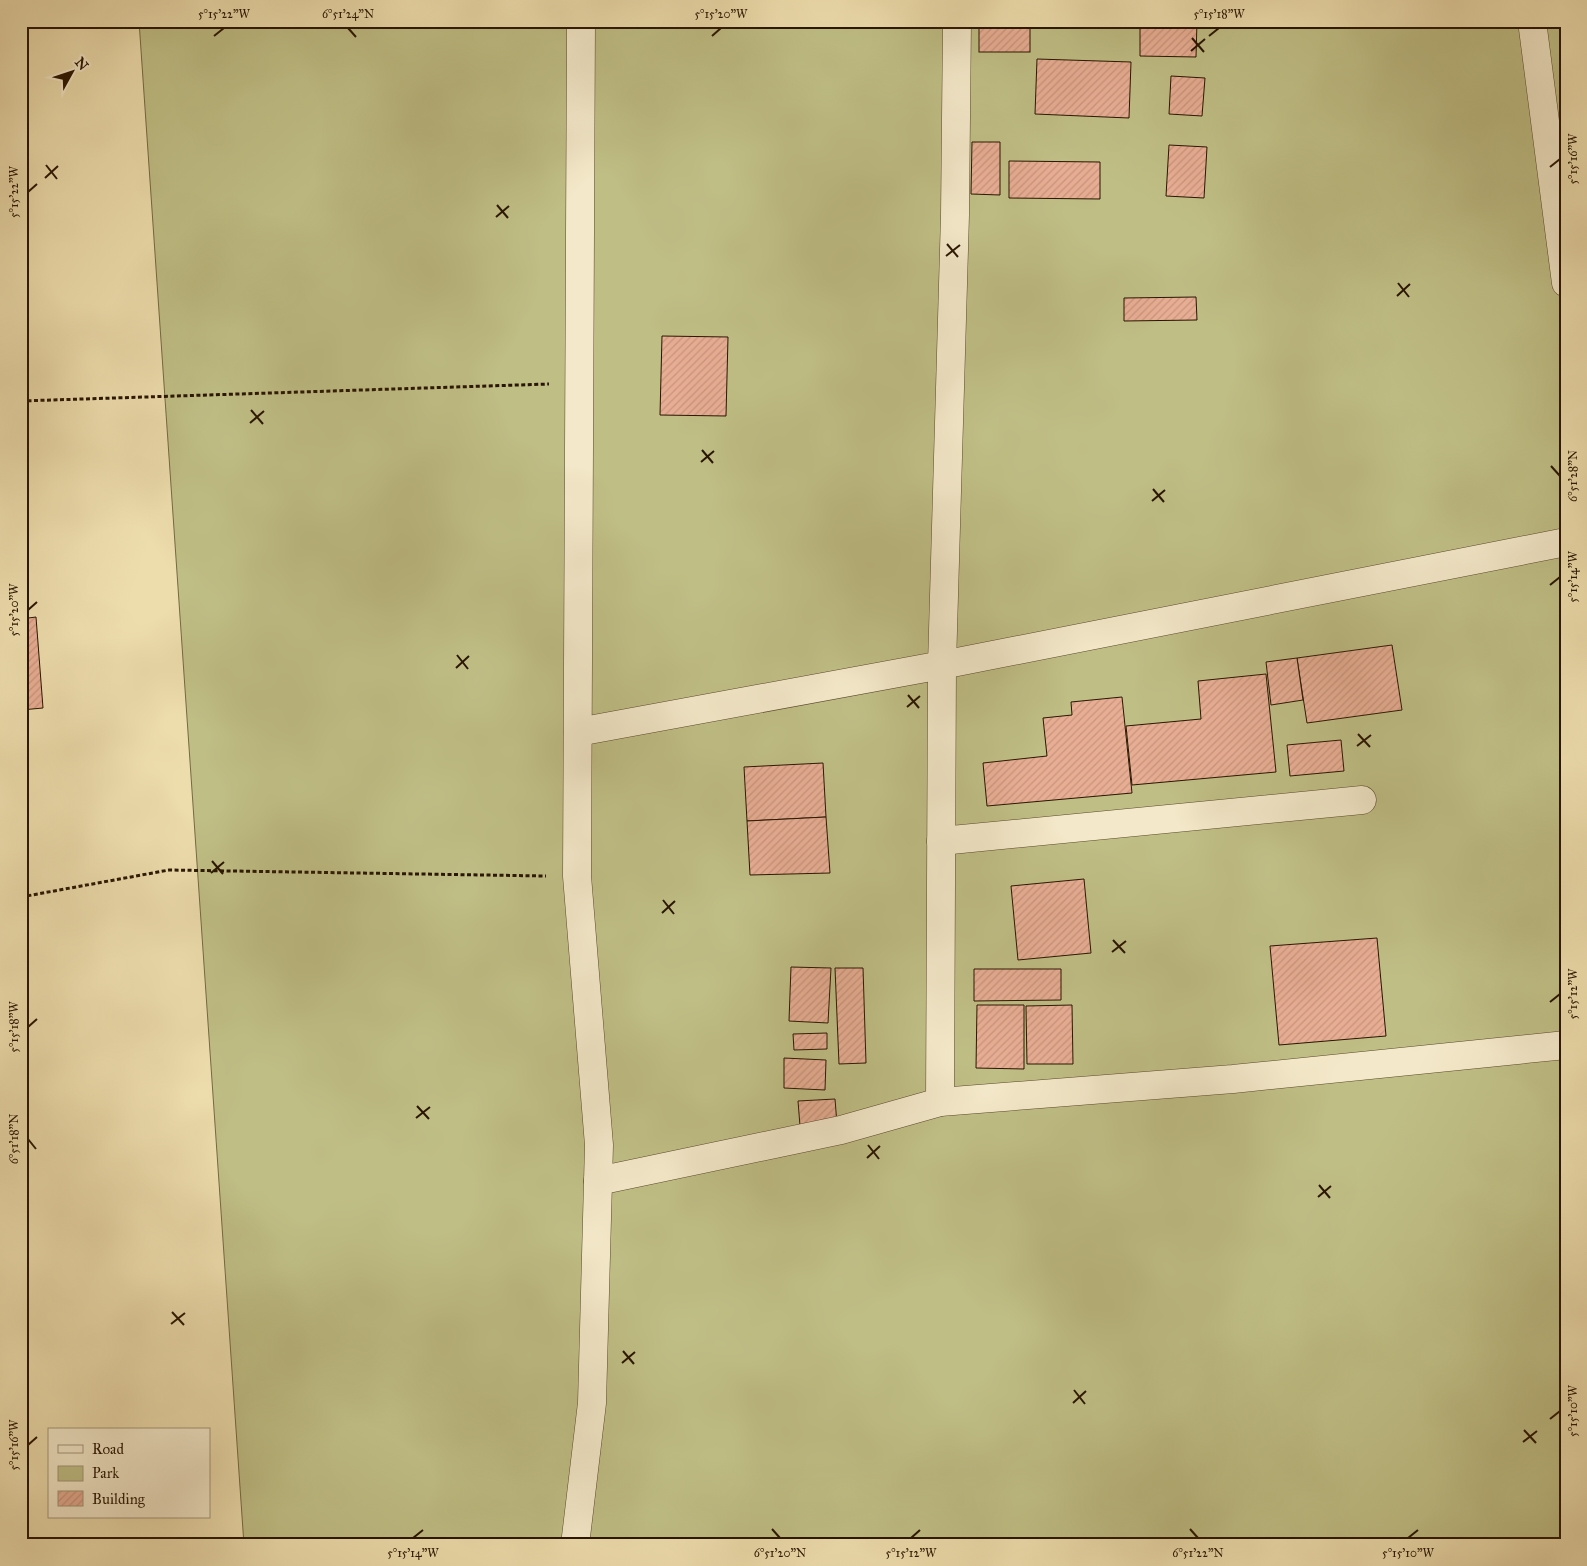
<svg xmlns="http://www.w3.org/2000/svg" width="1587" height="1566" font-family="'IM FELL Great Primer',serif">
	<defs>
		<pattern id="building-hatch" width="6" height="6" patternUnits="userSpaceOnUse" patternTransform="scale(1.25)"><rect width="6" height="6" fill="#e8ae94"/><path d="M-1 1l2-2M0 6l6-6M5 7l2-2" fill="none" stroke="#c7957e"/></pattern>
	</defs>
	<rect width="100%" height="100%" fill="#eddcac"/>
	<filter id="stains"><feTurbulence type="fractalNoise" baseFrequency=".004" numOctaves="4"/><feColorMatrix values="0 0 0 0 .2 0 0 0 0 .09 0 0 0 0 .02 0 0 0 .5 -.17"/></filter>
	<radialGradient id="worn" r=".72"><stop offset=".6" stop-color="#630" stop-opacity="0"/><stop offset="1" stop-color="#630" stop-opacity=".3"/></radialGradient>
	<path fill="#bfbe85" stroke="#746a43" d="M 139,21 L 1566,21 L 1566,1545 L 244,1545 Z"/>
	<g fill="url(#building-hatch)" stroke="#291501">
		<rect x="979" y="21" width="51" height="31"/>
		<path d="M 1140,21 L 1197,21 L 1196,57 L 1140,56 Z"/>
		<path d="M 1037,59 L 1131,62 L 1129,118 L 1035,114 Z"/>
		<path d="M 1171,76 L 1205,78 L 1202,116 L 1169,114 Z"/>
		<path d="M 972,142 L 1000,142 L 1000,195 L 971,194 Z"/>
		<path d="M 1169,145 L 1207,147 L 1204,198 L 1166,196 Z"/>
		<path d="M 1009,161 L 1100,162 L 1100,199 L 1009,198 Z"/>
		<path d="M 1196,297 L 1197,320 L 1124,321 L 1124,298 Z"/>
		<path d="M 662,336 L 728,337 L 726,416 L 660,415 Z"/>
		<path d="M 36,617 L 43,708 L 21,710 L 21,619 Z"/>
		<path d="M 1392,645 L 1402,710 L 1307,723 L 1297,658 Z"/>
		<path d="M 1297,658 L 1303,700 L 1271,705 L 1266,662 Z"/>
		<path d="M 1266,674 L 1276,772 L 1132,785 L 1126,726 L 1201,719 L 1198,681 Z"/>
		<path d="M 1122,697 L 1132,793 L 987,806 L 983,763 L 1047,756 L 1043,718 L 1072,715 L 1071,702 Z"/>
		<path d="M 1341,740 L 1344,771 L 1290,776 L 1287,745 Z"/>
		<path d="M 823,763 L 826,817 L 747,821 L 744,767 Z"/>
		<path d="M 826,817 L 830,873 L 750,875 L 747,821 Z"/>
		<path d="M 1084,879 L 1091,953 L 1018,960 L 1011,886 Z"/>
		<path d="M 1377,938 L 1386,1036 L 1279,1045 L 1270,946 Z"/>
		<path d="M 791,967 L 831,968 L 828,1023 L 789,1021 Z"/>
		<path d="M 835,968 L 863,968 L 866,1063 L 839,1064 Z"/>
		<path d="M 974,969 L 1061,969 L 1061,1000 L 974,1001 Z"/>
		<path d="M 977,1005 L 1024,1005 L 1024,1069 L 976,1068 Z"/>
		<path d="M 1072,1005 L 1073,1064 L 1027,1064 L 1026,1006 Z"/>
		<path d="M 827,1033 L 827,1049 L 794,1050 L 793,1034 Z"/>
		<path d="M 784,1058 L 826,1060 L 825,1090 L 784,1088 Z"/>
		<path d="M 835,1099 L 837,1124 L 800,1126 L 798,1101 Z"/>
	</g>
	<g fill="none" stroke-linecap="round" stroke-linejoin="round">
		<defs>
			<g id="minor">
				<path d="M 1532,21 L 1566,283"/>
				<path d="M 578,732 L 942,665 L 1566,542"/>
				<path d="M 941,841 L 1362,800"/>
				<path d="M 940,1102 L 942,665 L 955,215 L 957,21"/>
				<path d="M 598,1181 L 841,1130 L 940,1102 L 1233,1079 L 1566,1045"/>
				<path d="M 575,1545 L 592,1403 L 599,1145 L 577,876 L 581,21"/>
			</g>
		</defs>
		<use href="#minor" stroke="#5a472c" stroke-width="29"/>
		<g stroke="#291501" stroke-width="3" stroke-dasharray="4 2.5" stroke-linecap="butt">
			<path d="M 21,401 L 549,384"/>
			<path d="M 21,897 L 169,870 L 546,876"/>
		</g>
		<use href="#minor" stroke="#f3e8c9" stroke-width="28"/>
	</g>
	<path fill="none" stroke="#291501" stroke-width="2" d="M 348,28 L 356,37M 214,36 L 224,28M 712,36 L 721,28M 1209,36 L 1219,28M 1192,38 L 1204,52M 1191,51 L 1205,39M 46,165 L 57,179M 1550,167 L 1560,159M 45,178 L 58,166M 28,192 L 37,184M 497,205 L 508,218M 496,217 L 509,206M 947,244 L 958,257M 946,256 L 960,245M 1398,283 L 1409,297M 1397,296 L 1410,284M 251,410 L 263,424M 250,423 L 264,411M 702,450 L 713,463M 701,462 L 714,451M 1551,466 L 1560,476M 1153,489 L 1164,502M 1152,501 L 1165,490M 1550,585 L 1560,577M 28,610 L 37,602M 457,655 L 468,669M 456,668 L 469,656M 908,695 L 919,708M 907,707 L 920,696M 1358,734 L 1370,747M 1357,746 L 1371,735M 212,861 L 223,874M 211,873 L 224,862M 663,900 L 674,914M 662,913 L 675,901M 1113,940 L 1125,953M 1112,952 L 1126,941M 1550,1002 L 1560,994M 28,1027 L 37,1019M 417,1106 L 429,1119M 416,1118 L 430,1107M 28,1139 L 36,1149M 868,1145 L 879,1159M 867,1158 L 880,1146M 1319,1185 L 1330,1198M 1318,1197 L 1331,1186M 172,1312 L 184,1325M 171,1324 L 185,1313M 623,1351 L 634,1364M 622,1363 L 635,1352M 1074,1390 L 1085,1404M 1073,1403 L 1086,1391M 1550,1419 L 1560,1411M 1524,1430 L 1536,1443M 1523,1442 L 1537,1431M 28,1445 L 37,1437M 772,1529 L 780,1538M 1190,1529 L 1198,1538M 413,1538 L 423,1530M 911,1538 L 920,1530M 1408,1538 L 1418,1530"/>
	<rect width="1587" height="1566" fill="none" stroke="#eddcac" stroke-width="55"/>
	<rect x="48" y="1428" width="162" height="90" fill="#f3e8c9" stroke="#a29479"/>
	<rect x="58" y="1445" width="25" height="8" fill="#f3e8c9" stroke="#a29479"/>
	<text x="92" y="1454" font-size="15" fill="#291501">Road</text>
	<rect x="58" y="1466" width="25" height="15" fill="#bfbe85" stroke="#a29479"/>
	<text x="92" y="1478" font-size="15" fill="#291501">Park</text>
	<rect x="58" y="1491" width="25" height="15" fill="url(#building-hatch)" stroke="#a29479"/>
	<text x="92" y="1504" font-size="15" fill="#291501">Building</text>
	<g transform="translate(72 72) rotate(50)" stroke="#f3e8c9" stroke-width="4" paint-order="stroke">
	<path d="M0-4L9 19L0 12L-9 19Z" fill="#291501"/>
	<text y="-8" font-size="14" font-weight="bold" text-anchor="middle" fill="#291501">N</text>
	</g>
	<rect x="28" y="28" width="1532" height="1510" fill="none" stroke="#291501" stroke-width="2"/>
	<g font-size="12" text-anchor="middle" fill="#291501">
		<text x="224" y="18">5°15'22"W</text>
		<text x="348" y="18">6°51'24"N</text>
		<text x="721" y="18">5°15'20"W</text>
		<text x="1219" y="18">5°15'18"W</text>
		<text transform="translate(1573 159) rotate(-90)" y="4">5°15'16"W</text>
		<text transform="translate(14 192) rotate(-90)" y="4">5°15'22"W</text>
		<text transform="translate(1573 476) rotate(-90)" y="4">6°51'28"N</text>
		<text transform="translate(1573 577) rotate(-90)" y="4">5°15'14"W</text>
		<text transform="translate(14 610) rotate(-90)" y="4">5°15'20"W</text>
		<text transform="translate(1573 994) rotate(-90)" y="4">5°15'12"W</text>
		<text transform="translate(14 1027) rotate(-90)" y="4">5°15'18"W</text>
		<text transform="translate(14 1139) rotate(-90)" y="4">6°51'18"N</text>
		<text transform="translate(1573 1411) rotate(-90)" y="4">5°15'10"W</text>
		<text transform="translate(14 1445) rotate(-90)" y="4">5°15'16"W</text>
		<text x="413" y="1557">5°15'14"W</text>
		<text x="780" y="1557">6°51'20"N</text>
		<text x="911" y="1557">5°15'12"W</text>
		<text x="1198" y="1557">6°51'22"N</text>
		<text x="1408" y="1557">5°15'10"W</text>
	</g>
	<rect width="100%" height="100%" filter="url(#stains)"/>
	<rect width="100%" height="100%" fill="url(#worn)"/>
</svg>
